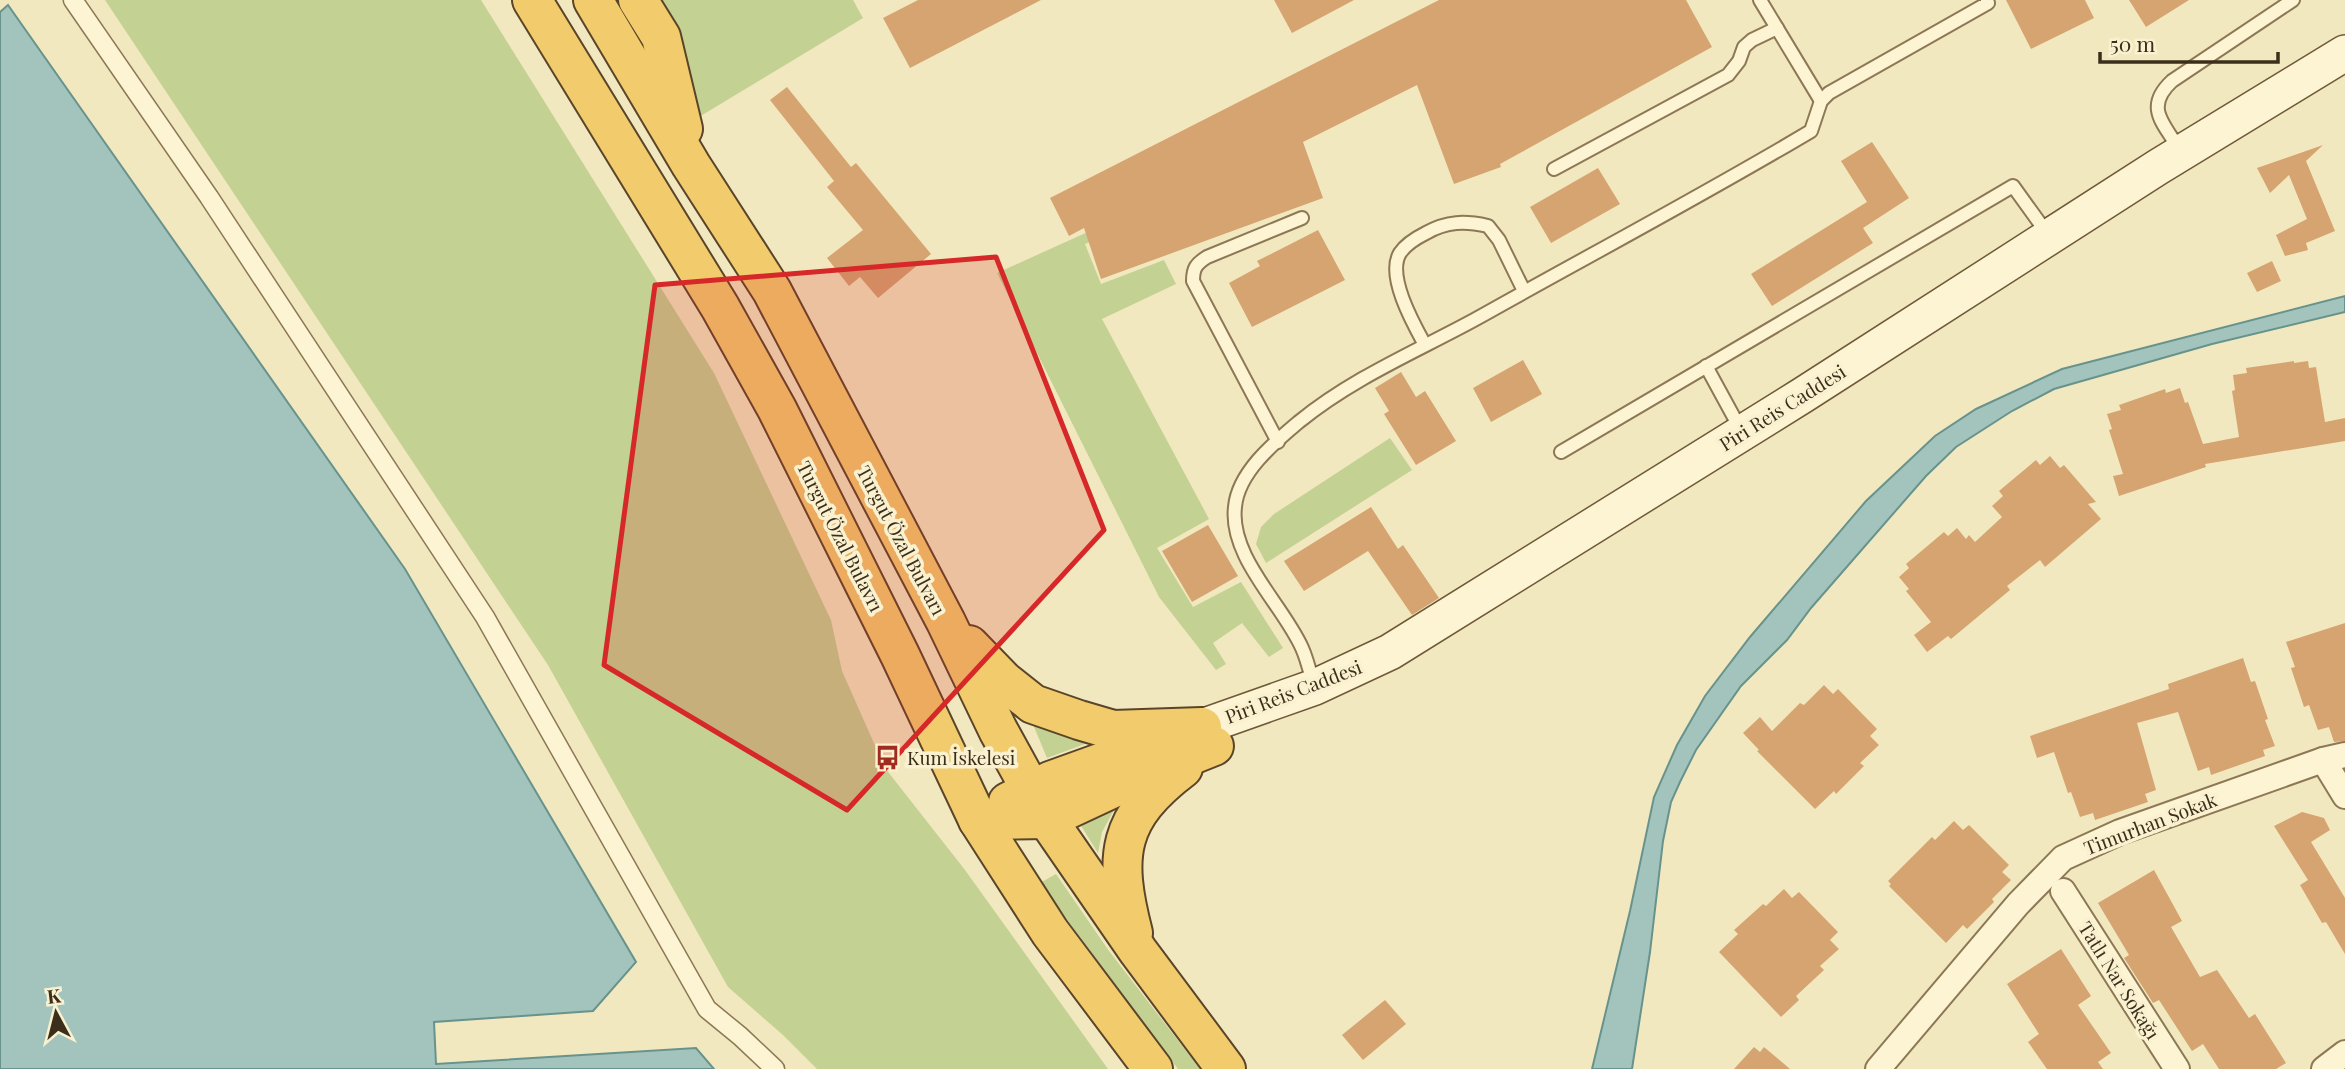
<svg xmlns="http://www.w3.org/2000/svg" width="2345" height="1069" font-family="'Playfair Display',serif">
	<rect width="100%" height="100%" fill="#f2e8bf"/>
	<g fill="#c3d192">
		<path d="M 105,0 L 481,0 L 714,373 L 831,620 L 842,671 L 885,768 L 965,870 L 1108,1069 L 817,1069 L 783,1035 L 728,987 L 548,665 Z"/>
		<path d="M 651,0 L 853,0 L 863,18 L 699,117 Z"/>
		<path d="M 1121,217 L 1125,227 L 1085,244 L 1101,284 L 1164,260 L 1176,284 L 1102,319 L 1209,519 L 1157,548 L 1193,607 L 1241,582 L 1283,648 L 1269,657 L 1242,623 L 1213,643 L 1226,664 L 1216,670 L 1159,597 L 997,273 Z"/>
		<path d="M 1390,438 L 1412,470 L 1266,563 L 1256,544 L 1261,527 L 1274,514 Z"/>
		<path d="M 1032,722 L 1093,741 L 1047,758 Z"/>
		<path d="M 1120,799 L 1102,832 L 1098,853 L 1075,816 Z"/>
		<path d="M 1056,874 L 1109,951 L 1200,1069 L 1178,1069 L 1040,883 Z"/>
	</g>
	<g fill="#a2c4bd" stroke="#68938c" stroke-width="2">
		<path d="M 8,5 L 405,569 L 636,962 L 593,1011 L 434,1022 L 436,1064 L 696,1048 L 714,1069 L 0,1069 L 0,12 Z"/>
		<path d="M 2345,296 L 2345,312 L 2212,344 L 2054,389 L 2012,411 L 1956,447 L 1926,476 L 1811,608 L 1787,640 L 1741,686 L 1696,750 L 1680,782 L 1671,802 L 1663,841 L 1650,952 L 1632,1069 L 1592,1069 L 1630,911 L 1654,797 L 1677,745 L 1705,696 L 1750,637 L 1866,501 L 1935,436 L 1976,409 L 2062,369 Z"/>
	</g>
	<g fill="#d5a470">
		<path d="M 918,0 L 1041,0 L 910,68 L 883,18 Z"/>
		<path d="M 1274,0 L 1354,0 L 1292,33 Z"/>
		<path d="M 1439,0 L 1686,0 L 1712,47 L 1500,164 L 1501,167 L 1454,184 L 1417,85 L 1303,142 L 1323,198 L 1101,279 L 1084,228 L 1069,236 L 1050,198 Z"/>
		<path d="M 2006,0 L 2085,0 L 2094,18 L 2031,49 Z"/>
		<path d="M 2129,0 L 2189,0 L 2146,27 Z"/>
		<path d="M 787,87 L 851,167 L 856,163 L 931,254 L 878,298 L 860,277 L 849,286 L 827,258 L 863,230 L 827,187 L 834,181 L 770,100 Z"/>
		<path d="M 1872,142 L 1909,198 L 1863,228 L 1873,243 L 1772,306 L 1751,274 L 1867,202 L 1841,161 Z"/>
		<path d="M 2323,145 L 2306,161 L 2335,231 L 2306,243 L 2308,250 L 2285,256 L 2276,235 L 2307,219 L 2289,175 L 2270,193 L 2257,168 Z"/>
		<path d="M 1598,168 L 1620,204 L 1551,243 L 1530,207 Z"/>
		<path d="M 1318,230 L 1345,280 L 1252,327 L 1229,283 L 1260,266 L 1257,261 Z"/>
		<path d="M 2272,261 L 2281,281 L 2257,292 L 2247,273 Z"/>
		<path d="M 1523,360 L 1542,394 L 1491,422 L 1473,388 Z"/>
		<path d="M 2294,361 L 2294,363 L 2308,361 L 2309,368 L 2316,367 L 2325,422 L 2345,418 L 2345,441 L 2205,464 L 2206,467 L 2119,496 L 2113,476 L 2123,474 L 2109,430 L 2112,429 L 2107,414 L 2121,410 L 2119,405 L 2165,389 L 2166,393 L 2180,388 L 2185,403 L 2188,402 L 2203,444 L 2239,437 L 2232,391 L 2235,390 L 2233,375 L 2247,373 L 2246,368 Z"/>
		<path d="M 1401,372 L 1416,397 L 1425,391 L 1456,441 L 1416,465 L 1384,414 L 1389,411 L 1375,388 Z"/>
		<path d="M 2050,456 L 2060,468 L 2064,465 L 2096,502 L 2088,504 L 2101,519 L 2045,567 L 2040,560 L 2007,586 L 2010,590 L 1951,639 L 1948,636 L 1927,652 L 1914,635 L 1931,622 L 1906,591 L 1909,589 L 1899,577 L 1909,568 L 1906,564 L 1944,532 L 1948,536 L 1957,528 L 1966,539 L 1969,535 L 1975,542 L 2002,517 L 1992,506 L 2003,496 L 1999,491 L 2036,460 L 2040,465 Z"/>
		<path d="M 1371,507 L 1398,549 L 1403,545 L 1439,598 L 1412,615 L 1368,551 L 1304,591 L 1284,561 Z"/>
		<path d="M 1208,525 L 1238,576 L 1192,602 L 1162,551 Z"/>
		<path d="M 2345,623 L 2345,741 L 2334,742 L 2329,727 L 2318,730 L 2309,705 L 2304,707 L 2291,668 L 2295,667 L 2286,642 Z"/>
		<path d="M 2243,658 L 2251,682 L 2255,681 L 2268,719 L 2265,720 L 2275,746 L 2263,750 L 2265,756 L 2211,775 L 2209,767 L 2198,771 L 2178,712 L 2137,723 L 2156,790 L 2145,794 L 2148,802 L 2095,820 L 2093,813 L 2080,817 L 2071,792 L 2068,793 L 2054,752 L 2037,758 L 2030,736 L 2169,689 L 2168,684 Z"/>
		<path d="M 1824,685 L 1833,694 L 1838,689 L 1877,729 L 1870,736 L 1879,745 L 1860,763 L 1864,766 L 1836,794 L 1834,791 L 1815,809 L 1757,751 L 1759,750 L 1743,733 L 1760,717 L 1772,731 L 1800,703 L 1804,705 Z"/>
		<path d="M 2302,812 L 2324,818 L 2330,830 L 2311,842 L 2345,898 L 2345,954 L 2326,922 L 2322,923 L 2300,885 L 2308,880 L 2274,826 Z"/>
		<path d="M 1954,821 L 1963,830 L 1969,825 L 2009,865 L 2002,872 L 2011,880 L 1992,899 L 1994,902 L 1967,929 L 1963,925 L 1946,943 L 1889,886 L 1891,884 L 1888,881 L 1932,837 L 1935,840 Z"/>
		<path d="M 2154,870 L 2182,921 L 2171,927 L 2200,977 L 2217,970 L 2249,1018 L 2255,1014 L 2286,1063 L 2276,1069 L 2219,1069 L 2203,1044 L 2192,1051 L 2159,1000 L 2153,1003 L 2124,958 L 2129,955 L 2098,903 Z"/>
		<path d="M 1784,889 L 1792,898 L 1799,892 L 1838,932 L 1830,940 L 1839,949 L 1820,966 L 1824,970 L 1796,996 L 1799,1000 L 1781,1017 L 1719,952 L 1738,934 L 1734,930 L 1763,904 L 1766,906 Z"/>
		<path d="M 2061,949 L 2091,996 L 2078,1005 L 2111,1053 L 2098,1062 L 2103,1069 L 2047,1069 L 2028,1042 L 2039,1034 L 2007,984 Z"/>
		<path d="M 1385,1000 L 1406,1024 L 1363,1060 L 1342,1035 Z"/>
		<path d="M 1754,1047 L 1760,1052 L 1764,1047 L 1790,1069 L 1734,1069 Z"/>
	</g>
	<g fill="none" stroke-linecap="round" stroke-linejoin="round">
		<defs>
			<g id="service">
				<path d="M 1760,0 L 1821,101"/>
				<path d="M 2180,150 C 2163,123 2144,107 2172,81 L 2293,0"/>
				<path d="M 1554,169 L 1728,75 L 1739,61 L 1744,47 L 1752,40 L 1777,28"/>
				<path d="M 1425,345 C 1414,325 1386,276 1400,253 C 1406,244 1416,238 1426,233 C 1447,221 1465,221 1488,226 L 1499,240 L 1524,291"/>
				<path d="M 1706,366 L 1742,432"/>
				<path d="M 1278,442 L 1193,281 C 1193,268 1196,264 1207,257 L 1302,218"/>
				<path d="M 1561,452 L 2013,186 L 2049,236"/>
				<path d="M 1313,683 C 1310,672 1307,659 1302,648 C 1283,605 1229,557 1235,507 C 1238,472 1275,442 1300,421 C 1353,378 1415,352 1474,320 C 1586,257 1700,197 1811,131 L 1821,101 L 1829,93 L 1988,3 L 1987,0"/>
			</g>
			<path id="pedestrian" d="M 73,0 L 209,197 L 485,617 L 707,1009 L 740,1036 L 775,1069"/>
			<g id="minor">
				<path d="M 2323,760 L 2345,796"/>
				<path d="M 2063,891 L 2177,1069"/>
				<path d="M 1878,1069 L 2018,904 L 2063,858 L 2120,832 L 2323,760 L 2345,755"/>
				<path d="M 2324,1069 L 2345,1053"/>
			</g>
			<path id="secondary" d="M 1202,727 L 1315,687 L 1390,652 L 1803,395 L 2158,167 L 2345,53"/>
			<g id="trunk">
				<path d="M 532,0 L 720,307 L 777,409 L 900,655 L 978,820 L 1050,932 L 1153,1069"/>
				<path d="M 593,0 L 691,165 L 772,291 L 946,622 L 998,730 L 1047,819 L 1138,951 L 1226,1069"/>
				<path d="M 638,0 L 661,37 L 683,129"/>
				<path d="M 969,645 L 1004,681 L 1033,704 L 1079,720 L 1113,730 L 1202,727"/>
				<path d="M 1008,802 L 1050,781 L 1164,740"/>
				<path d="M 978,820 L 1047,819 L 1139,776 L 1214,746"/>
				<path d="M 1133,933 C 1113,855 1117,818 1183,768"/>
			</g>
		</defs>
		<use href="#service" stroke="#8d7855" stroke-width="16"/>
		<use href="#pedestrian" stroke="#8d7855" stroke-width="21"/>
		<use href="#minor" stroke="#8d7855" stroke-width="28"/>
		<use href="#secondary" stroke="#6f5938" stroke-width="38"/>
		<use href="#trunk" stroke="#5a452a" stroke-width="42"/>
		<use href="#service" stroke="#fcf4d3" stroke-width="12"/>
		<use href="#pedestrian" stroke="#fcf4d3" stroke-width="18"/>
		<use href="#minor" stroke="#fcf4d3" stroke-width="24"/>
		<use href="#secondary" stroke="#fcf4d3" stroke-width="35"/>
		<use href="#trunk" stroke="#f2cc6c" stroke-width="38"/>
	</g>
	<path fill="#d62828" fill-opacity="0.2" stroke="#d62828" stroke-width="5" stroke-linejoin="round" d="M 996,257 L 1104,530 L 847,810 L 604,665 L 655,285 Z"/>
	<defs>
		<symbol id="bus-bare" viewBox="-9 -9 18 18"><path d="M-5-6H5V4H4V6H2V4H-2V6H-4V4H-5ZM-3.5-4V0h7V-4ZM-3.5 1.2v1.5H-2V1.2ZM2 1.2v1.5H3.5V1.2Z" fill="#a22b1f" stroke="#f9f1cf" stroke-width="2.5" paint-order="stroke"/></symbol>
	</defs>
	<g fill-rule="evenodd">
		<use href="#bus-bare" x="870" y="740" width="35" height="35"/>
	</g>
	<g text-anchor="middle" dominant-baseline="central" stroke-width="7" stroke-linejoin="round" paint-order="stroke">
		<g font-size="19" fill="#3b2e1b" stroke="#f9f1cf">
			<text transform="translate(1782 407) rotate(-32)">Piri Reis Caddesi</text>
			<text transform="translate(841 536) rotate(63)">Turgut Özal Bulavrı</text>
			<text transform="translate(902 540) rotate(62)">Turgut Özal Bulvarı</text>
			<text transform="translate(1293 691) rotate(-21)">Piri Reis Caddesi</text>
			<text transform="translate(2150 823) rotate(-21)">Timurhan Sokak</text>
			<text transform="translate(2120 980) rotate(58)">Tatlı Nar Sokağı</text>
		</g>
		<g font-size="19" fill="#3b2e1b" stroke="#f9f1cf" text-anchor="start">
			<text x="907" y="757">Kum İskelesi</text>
		</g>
	</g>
	<g transform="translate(56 1013) rotate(353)" stroke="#f9f1cf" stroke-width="5" paint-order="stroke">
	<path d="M0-5L12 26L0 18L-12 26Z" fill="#3b2e1b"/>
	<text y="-10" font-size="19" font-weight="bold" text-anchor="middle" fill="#3b2e1b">K</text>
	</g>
	<path d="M2100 52v10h178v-10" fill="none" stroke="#3b2e1b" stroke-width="3.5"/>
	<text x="2110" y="52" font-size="21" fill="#3b2e1b" stroke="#f9f1cf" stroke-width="5" paint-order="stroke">50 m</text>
</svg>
